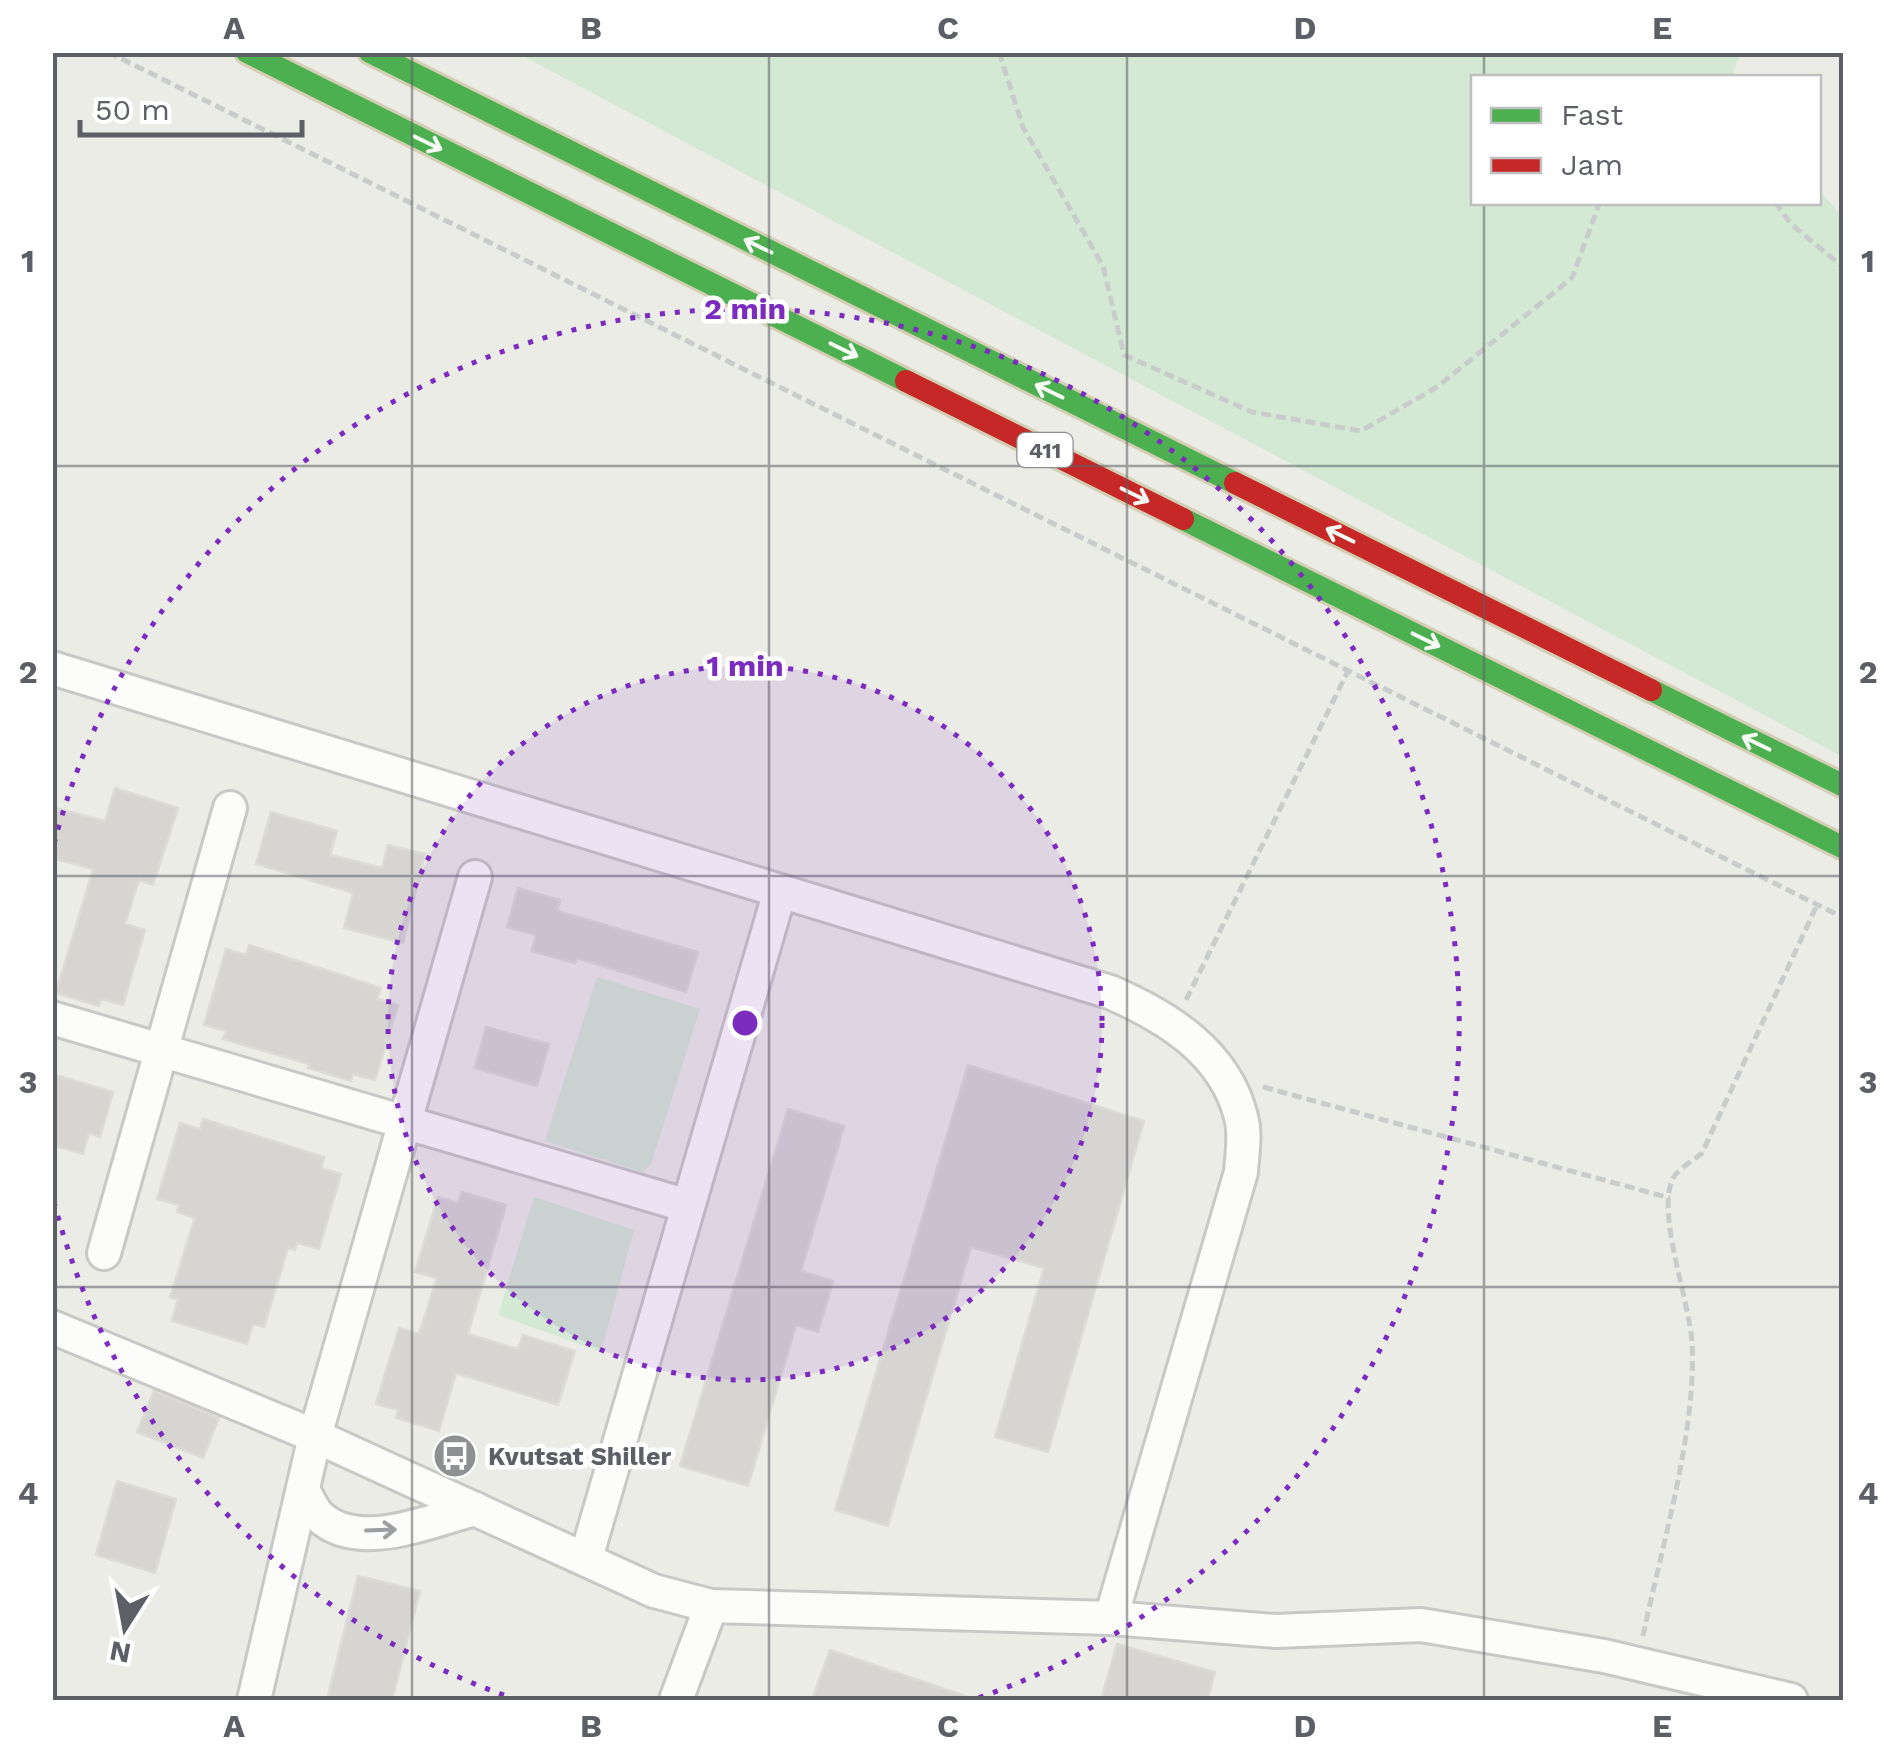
<svg xmlns="http://www.w3.org/2000/svg" width="1896" height="1753" font-family="'Work Sans',sans-serif">
	<rect width="100%" height="100%" fill="#ecece7"/>
	<g fill="#d4e9d4">
		<path d="M 517,53 L 1740,53 L 1732,77 L 1474,78 L 1474,202 L 1818,202 L 1819,190 L 1843,217 L 1843,757 Z"/>
		<path d="M 597,977 L 700,1009 L 651,1164 L 643,1172 L 545,1141 Z"/>
		<path d="M 534,1197 L 634,1230 L 601,1352 L 498,1315 Z"/>
	</g>
	<g fill="#d6d5d2" stroke="#dcdbd6" stroke-width="2.5">
		<path d="M 115,788 L 178,808 L 153,885 L 139,880 L 125,924 L 145,930 L 123,1005 L 101,999 L 99,1006 L 56,993 L 93,869 L 52,858 L 52,807 L 105,821 Z"/>
		<path d="M 271,812 L 337,831 L 330,855 L 382,868 L 388,845 L 425,854 L 403,943 L 344,928 L 353,893 L 256,864 Z"/>
		<path d="M 518,888 L 560,900 L 557,911 L 698,952 L 686,992 L 577,958 L 575,963 L 532,951 L 536,935 L 507,927 Z"/>
		<path d="M 249,945 L 381,988 L 377,999 L 398,1005 L 375,1080 L 353,1074 L 351,1081 L 308,1068 L 309,1064 L 223,1039 L 226,1031 L 204,1025 L 226,949 L 246,955 Z"/>
		<path d="M 486,1027 L 549,1044 L 537,1086 L 475,1068 Z"/>
		<path d="M 968,1065 L 1144,1121 L 1048,1452 L 995,1437 L 1044,1268 L 971,1247 L 888,1526 L 835,1510 Z"/>
		<path d="M 52,1074 L 113,1092 L 100,1137 L 89,1133 L 83,1154 L 52,1145 Z"/>
		<path d="M 788,1109 L 844,1126 L 801,1271 L 833,1281 L 818,1332 L 796,1325 L 748,1486 L 680,1466 Z"/>
		<path d="M 203,1119 L 324,1157 L 321,1168 L 341,1174 L 319,1249 L 297,1243 L 295,1250 L 288,1248 L 264,1327 L 253,1324 L 247,1344 L 172,1321 L 178,1299 L 170,1297 L 195,1218 L 177,1212 L 179,1205 L 157,1199 L 180,1123 L 200,1129 Z"/>
		<path d="M 462,1192 L 506,1205 L 468,1334 L 518,1349 L 523,1335 L 575,1351 L 558,1405 L 456,1373 L 439,1431 L 396,1418 L 398,1410 L 376,1404 L 399,1328 L 419,1334 L 437,1278 L 415,1272 L 438,1197 L 458,1203 Z"/>
		<path d="M 154,1391 L 219,1418 L 203,1458 L 137,1432 Z"/>
		<path d="M 117,1481 L 176,1499 L 155,1573 L 96,1555 Z"/>
		<path d="M 358,1576 L 420,1591 L 392,1700 L 327,1700 Z"/>
		<path d="M 1117,1644 L 1215,1672 L 1207,1700 L 1101,1700 Z"/>
		<path d="M 830,1650 L 966,1696 L 965,1700 L 812,1700 Z"/>
	</g>
	<g fill="none" stroke-linecap="round" stroke-linejoin="round">
		<defs>
			<g id="street">
				<path d="M 52,668 L 1110,992 C 1167,1017 1225,1052 1241,1117 C 1246,1134 1242,1155 1241,1172 L 1111,1618"/>
				<path d="M 52,1018 L 688,1206"/>
				<path d="M 104,1253 L 230,808"/>
				<path d="M 52,1327 L 315,1436 L 654,1591 L 711,1606 L 1111,1618 L 1276,1631 L 1421,1625 L 1604,1656 L 1791,1700"/>
				<path d="M 303,1489 C 307,1497 312,1509 319,1516 C 359,1554 432,1519 476,1509"/>
				<path d="M 586,1558 L 780,891"/>
				<path d="M 254,1700 L 315,1436 L 475,877"/>
				<path d="M 676,1700 L 711,1606"/>
			</g>
			<g id="fast">
				<path d="M 247,52 L 906,381"/>
				<path d="M 370,52 L 1235,483"/>
				<path d="M 1183,519 L 1844,848"/>
				<path d="M 1651,690 L 1844,786"/>
			</g>
			<g id="jam">
				<path d="M 906,381 L 1183,519"/>
				<path d="M 1235,483 L 1651,690"/>
			</g>
		</defs>
		<use href="#street" stroke="#c8c9c7" stroke-width="38"/>
		<use href="#fast" stroke="#d4cfb4" stroke-width="28"/>
		<use href="#jam" stroke="#d4cfb4" stroke-width="28"/>
		<g stroke="#c8cdcb" stroke-width="5" stroke-dasharray="10 5" stroke-linecap="butt">
			<path d="M 108,52 L 1844,918"/>
			<path d="M 999,52 L 1023,127 L 1103,266 L 1124,355 L 1252,412 L 1361,431 L 1437,387 L 1572,278 L 1600,202"/>
			<path d="M 1775,202 L 1791,224 L 1844,268"/>
			<path d="M 1186,1000 L 1348,671"/>
			<path d="M 1263,1087 L 1670,1198"/>
			<path d="M 1643,1636 C 1661,1549 1697,1430 1692,1343 C 1689,1298 1656,1214 1673,1178 C 1678,1169 1694,1160 1702,1153 L 1817,905"/>
		</g>
		<use href="#street" stroke="#fcfcfb" stroke-width="32"/>
		<use href="#fast" stroke="#4caf50" stroke-width="22"/>
		<use href="#jam" stroke="#c62828" stroke-width="22"/>
	</g>
	<defs><path id="oneway-shaft" d="M-6 0H5M1.5-3L5.5 0L1.5 3" fill="none" stroke-width="1.6" stroke-linecap="round" stroke-linejoin="round" transform="scale(2.5)"/></defs>
	<g stroke="#f6fbf6">
		<use href="#oneway-shaft" transform="translate(428 143) rotate(26)"/>
		<use href="#oneway-shaft" transform="translate(758 246) rotate(-154)"/>
		<use href="#oneway-shaft" transform="translate(844 350) rotate(26)"/>
		<use href="#oneway-shaft" transform="translate(1049 391) rotate(-154)"/>
		<use href="#oneway-shaft" transform="translate(1135 495) rotate(26)"/>
		<use href="#oneway-shaft" transform="translate(1340 535) rotate(-154)"/>
		<use href="#oneway-shaft" transform="translate(1426 640) rotate(26)"/>
		<use href="#oneway-shaft" transform="translate(1756 743) rotate(-154)"/>
	</g>
	<use stroke="#9c9ea1" href="#oneway-shaft" transform="translate(381 1530) rotate(-2)"/>
	<path fill="none" stroke="#5c5f65" stroke-width="2.5" stroke-opacity="0.55" d="M 412,52 L 412,1700M 769,52 L 769,1700M 1127,52 L 1127,1700M 1484,52 L 1484,78M 1484,202 L 1484,1700M 52,466 L 1844,466M 52,876 L 1844,876M 52,1287 L 1844,1287"/>
	<circle cx="745" cy="1023" r="357" fill="#7b2cbf" fill-opacity=".12"/>
	<g fill="none" stroke="#7b2cbf" stroke-width="5" stroke-dasharray="5 10">
		<circle cx="745" cy="1023" r="357"/>
		<path d="M518 1700A714 714 0 0 1 54 1202M54 844A714 714 0 1 1 972 1700"/>
	</g>
	<defs>
		<symbol id="bus-disc" viewBox="-11 -11 22 22"><circle r="9.5" fill="#8e9092" stroke="#fff"/><path d="M-5-6H5V4H4V6H2V4H-2V6H-4V4H-5ZM-3.5-4V0h7V-4ZM-3.5 1.2v1.5H-2V1.2ZM2 1.2v1.5H3.5V1.2Z" fill="#fff"/></symbol>
	</defs>
	<g fill-rule="evenodd">
		<use href="#bus-disc" x="430" y="1431" width="50" height="50"/>
	</g>
	<g text-anchor="middle" dominant-baseline="central" stroke-width="9" stroke-linejoin="round" paint-order="stroke">
		<rect fill="#fff" stroke="#8d8f93" stroke-width="2.5" x="1017.5" y="433" width="55" height="34" rx="8"/>
		<g font-size="22" font-weight="bold" fill="#5c5f65">
			<text x="1045" y="450">411</text>
		</g>
		<g font-size="25" font-weight="bold" fill="#5c5f65" stroke="#fff" text-anchor="start">
			<text x="488" y="1456">Kvutsat Shiller</text>
		</g>
	</g>
	<circle cx="745" cy="1023" r="15" fill="#7b2cbf" stroke="#fff" stroke-width="5"/>
	<g font-size="30" text-anchor="middle" font-weight="bold" fill="#7b2cbf" stroke="#fff" stroke-width="9" stroke-linejoin="round" paint-order="stroke">
		<text x="745" y="319">2 min</text>
		<text x="745" y="676">1 min</text>
	</g>
	<rect width="1896" height="1753" fill="none" stroke="#ffffff" stroke-width="110"/>
	<rect x="1471" y="75" width="350" height="130" fill="#ffffff" stroke="#bebfc1" stroke-width="2.5"/>
	<rect x="1491" y="108" width="50" height="15" fill="#4caf50" stroke="#bebfc1" stroke-width="2.5"/>
	<text x="1561" y="125" font-size="30" fill="#5c5f65">Fast</text>
	<rect x="1491" y="158" width="50" height="15" fill="#c62828" stroke="#bebfc1" stroke-width="2.5"/>
	<text x="1561" y="175" font-size="30" fill="#5c5f65">Jam</text>
	<g transform="translate(125 1628) rotate(191)" stroke="#ffffff" stroke-width="8" paint-order="stroke">
	<path d="M0-8L18 38L0 25L-18 38Z" fill="#5c5f65"/>
	<text y="-15" font-size="28" font-weight="bold" text-anchor="middle" fill="#5c5f65">N</text>
	</g>
	<path d="M80 120v15h222v-15" fill="none" stroke="#5c5f65" stroke-width="5"/>
	<text x="95" y="120" font-size="30" fill="#5c5f65" stroke="#ffffff" stroke-width="8" paint-order="stroke">50 m</text>
	<rect x="55" y="55" width="1786" height="1643" fill="none" stroke="#5c5f65" stroke-width="4"/>
	<g font-size="32" text-anchor="middle" font-weight="bold" fill="#5c5f65">
		<text x="234" y="39">A</text>
		<text x="591" y="39">B</text>
		<text x="948" y="39">C</text>
		<text x="1305" y="39">D</text>
		<text x="1662" y="39">E</text>
		<text x="28" y="272">1</text>
		<text x="1868" y="272">1</text>
		<text x="28" y="683">2</text>
		<text x="1868" y="683">2</text>
		<text x="28" y="1093">3</text>
		<text x="1868" y="1093">3</text>
		<text x="28" y="1504">4</text>
		<text x="1868" y="1504">4</text>
		<text x="234" y="1737">A</text>
		<text x="591" y="1737">B</text>
		<text x="948" y="1737">C</text>
		<text x="1305" y="1737">D</text>
		<text x="1662" y="1737">E</text>
	</g>
</svg>
